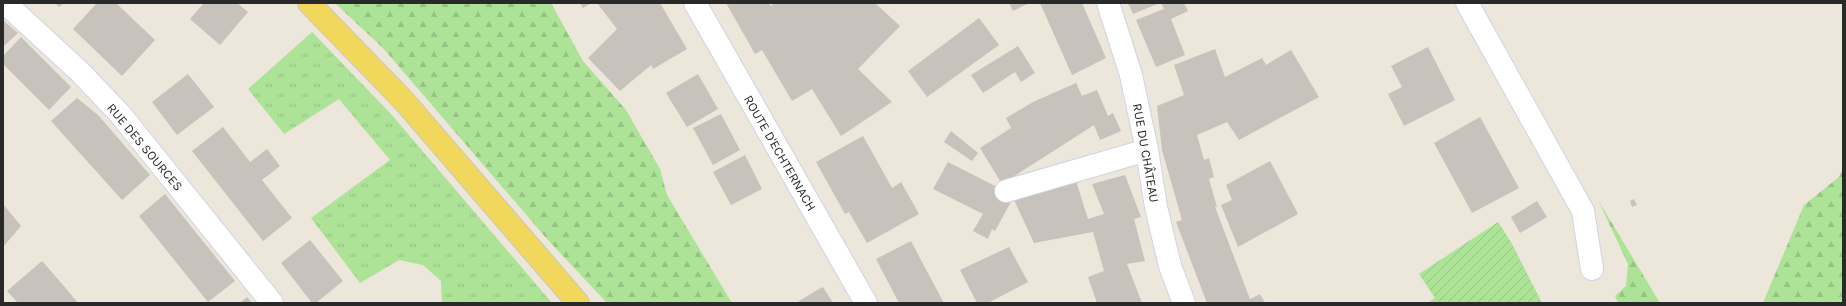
<svg xmlns="http://www.w3.org/2000/svg" width="1846" height="306" font-family="Karla,sans-serif">
	<defs>
		<pattern id="grass-tufts" width="24" height="20" patternUnits="userSpaceOnUse"><rect width="24" height="20" fill="#ace397"/><path d="M3 7l-1-3M5 7V3M7 7l1-3M15 17l-1-3M17 17v-4M19 17l1-3" fill="none" stroke="#94c382"/></pattern>
		<pattern id="forest-firs" width="22" height="20" patternUnits="userSpaceOnUse"><rect width="22" height="20" fill="#ace397"/><path d="M5 1l3.5 6h-7zM16 11l3.5 6h-7z" fill="#94c382"/></pattern>
		<pattern id="garden-furrows" width="10" height="10" patternUnits="userSpaceOnUse"><rect width="10" height="10" fill="#ace397"/><path d="M-1 1l2-2M0 10L10 0M9 11l2-2" fill="none" stroke="#94c382"/></pattern>
	</defs>
	<rect width="100%" height="100%" fill="#ece6db"/>
	<path fill="url(#grass-tufts)" d="M 312,32 L 391,114 L 552,303 L 442,303 L 441,281 L 423,265 L 399,260 L 360,283 L 311,218 L 390,160 L 339,99 L 284,134 L 248,89 Z"/>
	<g fill="url(#forest-firs)">
		<path d="M 335,3 L 551,3 L 583,61 L 626,110 L 660,169 L 667,195 L 732,303 L 607,303 L 547,239 L 383,48 Z"/>
		<path d="M 1843,169 L 1843,303 L 1763,303 L 1804,205 L 1839,177 Z"/>
		<path d="M 1598,200 L 1660,303 L 1618,303 L 1615,296 L 1626,286 L 1628,264 Z"/>
	</g>
	<path fill="url(#garden-furrows)" d="M 1498,222 L 1511,242 L 1542,303 L 1427,303 L 1435,298 L 1419,274 Z"/>
	<g fill="#c7c2bb">
		<path d="M 55,3 L 64,3 L 59,7 Z"/>
		<path d="M 97,3 L 116,3 L 155,40 L 122,76 L 73,29 Z"/>
		<path d="M 204,3 L 237,3 L 248,12 L 220,45 L 190,19 Z"/>
		<path d="M 580,3 L 591,3 L 583,8 Z"/>
		<path d="M 597,3 L 660,3 L 687,49 L 653,69 L 651,65 L 620,91 L 588,58 L 617,29 Z"/>
		<path d="M 726,3 L 769,3 L 771,6 L 774,3 L 875,3 L 900,26 L 858,69 L 892,102 L 841,136 L 812,89 L 792,101 L 762,50 L 755,54 Z"/>
		<path d="M 1009,3 L 1029,3 L 1013,11 Z"/>
		<path d="M 1040,3 L 1082,3 L 1106,58 L 1072,75 Z"/>
		<path d="M 1128,3 L 1160,3 L 1133,14 Z"/>
		<path d="M 1161,3 L 1184,3 L 1188,11 L 1171,19 L 1185,55 L 1156,67 L 1136,20 L 1164,9 Z"/>
		<path d="M 979,18 L 999,45 L 927,97 L 908,71 Z"/>
		<path d="M 3,20 L 18,33 L 3,47 Z"/>
		<path d="M 21,37 L 71,87 L 49,110 L 3,64 L 3,56 Z"/>
		<path d="M 1018,46 L 1035,73 L 1021,82 L 1015,72 L 983,93 L 971,75 Z"/>
		<path d="M 1428,47 L 1455,100 L 1404,126 L 1388,94 L 1402,87 L 1391,66 Z"/>
		<path d="M 1215,49 L 1225,77 L 1262,58 L 1266,65 L 1291,50 L 1319,97 L 1239,140 L 1227,122 L 1197,135 L 1204,160 L 1209,158 L 1214,177 L 1209,179 L 1217,207 L 1215,207 L 1250,299 L 1260,294 L 1265,303 L 1207,303 L 1176,222 L 1182,220 L 1162,150 L 1157,106 L 1184,95 L 1174,65 Z"/>
		<path d="M 188,74 L 214,107 L 177,135 L 152,102 Z"/>
		<path d="M 698,74 L 718,109 L 687,127 L 666,93 Z"/>
		<path d="M 1076,83 L 1082,96 L 1097,90 L 1108,116 L 1113,113 L 1121,131 L 1100,140 L 1094,125 L 1002,184 L 980,148 L 1011,128 L 1006,118 L 1033,102 Z"/>
		<path d="M 77,98 L 98,115 L 150,175 L 122,200 L 51,121 Z"/>
		<path d="M 721,114 L 740,150 L 713,165 L 693,128 Z"/>
		<path d="M 1480,117 L 1519,188 L 1472,213 L 1434,143 Z"/>
		<path d="M 223,127 L 250,162 L 267,149 L 280,166 L 262,180 L 292,218 L 263,241 L 192,151 Z"/>
		<path d="M 951,131 L 978,153 L 972,161 L 944,142 Z"/>
		<path d="M 863,136 L 892,188 L 901,182 L 919,214 L 867,243 L 849,212 L 845,214 L 816,162 Z"/>
		<path d="M 745,155 L 762,189 L 731,205 L 713,172 Z"/>
		<path d="M 1270,161 L 1298,214 L 1238,247 L 1221,205 L 1232,200 L 1226,185 Z"/>
		<path d="M 948,162 L 995,186 L 995,191 L 1012,200 L 995,231 L 992,229 L 988,239 L 973,231 L 983,214 L 933,189 Z"/>
		<path d="M 1125,175 L 1141,217 L 1134,219 L 1145,261 L 1127,264 L 1142,303 L 1097,303 L 1088,277 L 1104,271 L 1093,232 L 1034,243 L 1014,200 L 1076,181 L 1088,219 L 1104,214 L 1092,184 Z"/>
		<path d="M 165,194 L 235,281 L 208,302 L 139,216 Z"/>
		<path d="M 1634,199 L 1637,205 L 1632,207 L 1630,201 Z"/>
		<path d="M 1537,201 L 1547,217 L 1520,233 L 1511,217 Z"/>
		<path d="M 3,204 L 21,226 L 3,247 Z"/>
		<path d="M 310,240 L 343,281 L 316,303 L 312,303 L 281,263 Z"/>
		<path d="M 911,241 L 923,264 L 944,303 L 899,303 L 876,259 Z"/>
		<path d="M 1009,247 L 1028,282 L 988,303 L 977,303 L 960,270 Z"/>
		<path d="M 42,261 L 63,285 L 78,303 L 18,303 L 7,291 Z"/>
		<path d="M 823,287 L 833,303 L 796,303 L 819,289 Z"/>
		<path d="M 247,297 L 252,303 L 240,303 Z"/>
	</g>
	<g fill="none" stroke-linecap="round" stroke-linejoin="round">
		<defs>
			<g id="minor">
				<path d="M 5,3 L 80,72 L 120,114 L 272,303"/>
				<path d="M 695,3 L 866,303"/>
				<path d="M 1108,3 L 1131,75 L 1147,150 L 1156,207 L 1170,266 L 1184,303"/>
				<path d="M 1467,3 L 1583,211 L 1592,269"/>
				<path d="M 1006,191 L 1147,150"/>
			</g>
			<path id="major" d="M 309,3 L 404,101 L 578,303"/>
		</defs>
		<use href="#minor" stroke="#d0d3e2" stroke-width="24"/>
		<use href="#major" stroke="#c7c7c7" stroke-width="24"/>
		<use href="#minor" stroke="#fff" stroke-width="22"/>
		<use href="#major" stroke="#f1d75b" stroke-width="22"/>
	</g>
	<g text-anchor="middle" dominant-baseline="central" stroke-width="4" stroke-linejoin="round" paint-order="stroke">
		<g font-size="13" fill="#292929" stroke="#fff">
			<text transform="translate(145 147) rotate(50)">RUE DES SOURCES</text>
			<text transform="translate(780 153) rotate(60)">ROUTE D'ECHTERNACH</text>
			<text transform="translate(1146 153) rotate(80)">RUE DU CHÂTEAU</text>
		</g>
	</g>
	<rect width="1846" height="306" fill="none" stroke="#292929" stroke-width="8"/>
</svg>
